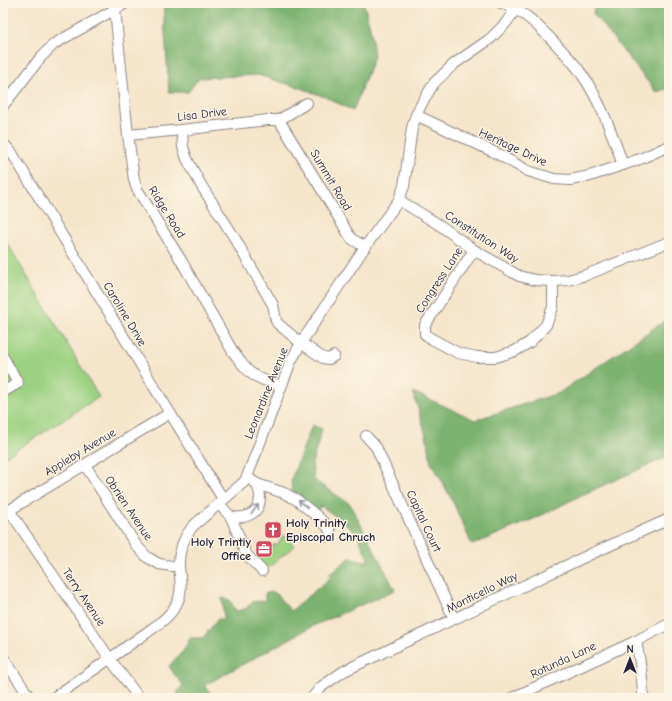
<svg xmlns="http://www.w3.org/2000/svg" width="672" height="701" font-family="'Comic Neue',sans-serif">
	<rect width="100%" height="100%" fill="#fcf5e5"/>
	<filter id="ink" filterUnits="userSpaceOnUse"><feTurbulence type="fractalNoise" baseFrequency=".025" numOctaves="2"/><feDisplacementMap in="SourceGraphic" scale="8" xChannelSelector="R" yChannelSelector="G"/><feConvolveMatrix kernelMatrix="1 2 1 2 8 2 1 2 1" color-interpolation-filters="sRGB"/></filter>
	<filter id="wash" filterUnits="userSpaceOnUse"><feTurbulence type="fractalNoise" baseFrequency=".012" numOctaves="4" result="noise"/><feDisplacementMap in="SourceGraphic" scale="16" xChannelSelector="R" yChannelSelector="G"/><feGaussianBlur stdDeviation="0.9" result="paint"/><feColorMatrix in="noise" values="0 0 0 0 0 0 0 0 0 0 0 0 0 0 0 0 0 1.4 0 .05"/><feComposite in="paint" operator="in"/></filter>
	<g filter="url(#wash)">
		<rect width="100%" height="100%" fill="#f5e5cb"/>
		<g fill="#9cd182" stroke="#5f7a5e">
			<path d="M 3,236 L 99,397 L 3,458 Z"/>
			<path d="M 285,535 L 294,546 L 267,569 L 266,569 L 257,559 L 275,544 L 276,545 L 282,540 L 280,538 Z"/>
		</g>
		<g fill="#7db370" stroke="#506a56">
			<path d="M 163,3 L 364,3 L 371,32 L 374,56 L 353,111 L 330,99 L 304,89 L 258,75 L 199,78 L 188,92 L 169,92 Z"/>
			<path d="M 596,3 L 669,3 L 669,88 L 656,92 L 593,13 Z"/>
			<path d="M 669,318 L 669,456 L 584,494 L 538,517 L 472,545 L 452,500 L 440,478 L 431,463 L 428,442 L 413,392 L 475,420 L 559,393 Z"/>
			<path d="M 312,425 L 322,429 L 312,463 L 314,480 L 350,504 L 395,590 L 313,626 L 205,685 L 213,698 L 180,698 L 177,693 L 183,685 L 174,674 L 169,666 L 184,650 L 190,638 L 203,638 L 218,619 L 224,619 L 222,598 L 230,600 L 236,611 L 246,609 L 252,602 L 265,601 L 265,594 L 273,591 L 291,611 L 331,577 L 329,574 L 351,557 L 359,560 L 369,561 L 357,534 L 343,521 L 321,506 L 317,511 L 292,492 L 291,480 Z"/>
		</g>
	</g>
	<g filter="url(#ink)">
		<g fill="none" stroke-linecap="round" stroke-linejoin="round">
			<defs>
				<g id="minor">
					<path d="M 501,3 C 521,9 534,22 548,36 C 559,47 572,60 581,73 C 600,100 612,133 623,165"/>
					<path d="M 3,4 L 4,3"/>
					<path d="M 115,10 L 128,135 L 134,180 L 137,189 L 182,262 L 233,352 C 239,359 244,368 252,374 C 261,380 271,383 281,386"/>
					<path d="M 3,106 L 41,57 L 54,44 L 126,3"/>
					<path d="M 416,115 L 496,153 L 528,171 L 554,179 L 570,180 L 590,176 L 640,159 L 669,146"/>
					<path d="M 279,120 L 319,185 L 349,235 L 352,239 L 365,247"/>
					<path d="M 279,120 L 307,103"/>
					<path d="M 182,130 L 183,147 L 187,159 L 201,185 L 234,237 L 273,305 C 275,311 274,317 277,323 L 301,343 L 323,358 L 329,359 L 334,356"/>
					<path d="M 128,135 L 182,130 L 268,120 L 279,120"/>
					<path d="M 3,143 L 12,153 L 170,413 L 223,499"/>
					<path d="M 399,200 L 441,226 L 474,250 L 519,276 L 535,280 L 553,281 L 568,280 L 586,275 L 669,242"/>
					<path d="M 474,250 L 425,325 L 425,334 L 432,339 L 458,353 L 477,357 L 496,357 L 515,351 L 530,342 L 546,325 L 553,307 L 553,281"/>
					<path d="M 3,357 L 18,383 L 3,392"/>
					<path d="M 366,436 L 376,447 L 454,619"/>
					<path d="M 85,465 L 136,545 L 147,557 L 159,564 L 172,566 L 179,566"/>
					<path d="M 247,477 L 257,484 L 284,493 L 297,500 L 317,516 L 328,527 L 330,531"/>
					<path d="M 219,504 L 231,517 L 246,554 L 262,571"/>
					<path d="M 9,510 L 110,659 L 139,698"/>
					<path d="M 3,514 L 170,413"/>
					<path d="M 231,517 C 246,519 260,514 260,497 C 260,492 258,488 257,484"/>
					<path d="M 636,641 C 640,660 643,679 643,698"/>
					<path d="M 3,657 L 30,698"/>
					<path d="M 53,698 C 82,678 111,658 139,638 C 153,628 169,619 177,603 C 183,591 180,579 179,567 C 178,552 183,539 192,527 L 244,482 L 247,477 L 291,361 L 301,343 L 365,247 L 399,200 L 404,186 L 412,128 L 416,115 L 422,103 L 434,83 L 454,64 L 490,39 L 505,24 L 516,9"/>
					<path d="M 312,698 L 321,687 L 344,671 L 593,553 L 669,519"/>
					<path d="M 512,698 L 636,641 L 669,624"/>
				</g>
			</defs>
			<use href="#minor" stroke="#8c8483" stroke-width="12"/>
			<use href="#minor" stroke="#fff" stroke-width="10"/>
		</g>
		<defs><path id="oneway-shaft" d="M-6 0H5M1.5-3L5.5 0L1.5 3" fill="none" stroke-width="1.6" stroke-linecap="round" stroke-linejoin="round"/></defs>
		<g stroke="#9c9ca7">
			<use href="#oneway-shaft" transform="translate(303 504) rotate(-140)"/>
			<use href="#oneway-shaft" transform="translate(255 509) rotate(-53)"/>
		</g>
	</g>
	<defs>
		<symbol id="church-square" viewBox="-11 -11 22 22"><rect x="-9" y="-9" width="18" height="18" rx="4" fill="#d1495b" stroke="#fcf5e5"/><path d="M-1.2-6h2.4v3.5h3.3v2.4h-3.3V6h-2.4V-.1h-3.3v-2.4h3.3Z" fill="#fff"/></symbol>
		<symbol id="office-square" viewBox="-11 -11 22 22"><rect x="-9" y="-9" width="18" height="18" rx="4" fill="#d1495b" stroke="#fcf5e5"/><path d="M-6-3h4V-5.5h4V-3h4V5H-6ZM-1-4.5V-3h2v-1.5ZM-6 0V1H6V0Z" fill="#fff"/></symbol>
	</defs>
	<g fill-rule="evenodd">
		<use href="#church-square" x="263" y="520" width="20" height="20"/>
		<use href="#office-square" x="254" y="539" width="20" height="20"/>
	</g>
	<g text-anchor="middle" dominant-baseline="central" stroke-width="3" stroke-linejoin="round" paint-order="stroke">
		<g font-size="12" fill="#22223b" stroke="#fcf5e5">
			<text transform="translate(202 114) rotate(-7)">Lisa Drive</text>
			<text transform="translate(513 147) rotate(25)">Heritage Drive</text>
			<text transform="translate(331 180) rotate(59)">Summit Road</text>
			<text transform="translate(167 212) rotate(58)">Ridge Road</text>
			<text transform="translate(482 237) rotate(33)">Constitution Way</text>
			<text transform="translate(439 280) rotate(-57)">Congress Lane</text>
			<text transform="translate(125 314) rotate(59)">Caroline Drive</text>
			<text transform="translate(266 393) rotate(-68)">Leonardine Avenue</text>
			<text transform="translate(80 452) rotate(-31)">Appleby Avenue</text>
			<text transform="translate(129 508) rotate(56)">Obrien Avenue</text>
			<text transform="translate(424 521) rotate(65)">Capital Court</text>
			<text transform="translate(482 592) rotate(-26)">Monticello Way</text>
			<text transform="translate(84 597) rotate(56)">Terry Avenue</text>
			<text transform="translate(563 660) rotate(-25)">Rotunda Lane</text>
		</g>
		<g font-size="12" font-weight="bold" fill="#22223b" stroke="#fcf5e5" text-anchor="start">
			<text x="286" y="523">Holy Trinity<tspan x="286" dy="14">Episcopal Chruch</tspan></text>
			<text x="251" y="542" text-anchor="end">Holy Trintiy<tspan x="251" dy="14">Office</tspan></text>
		</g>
	</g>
	<rect width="672" height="701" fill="none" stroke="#fcf5e5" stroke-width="16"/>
	<g transform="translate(630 659)" stroke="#fcf5e5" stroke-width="3" paint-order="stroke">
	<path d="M0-3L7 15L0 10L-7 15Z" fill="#22223b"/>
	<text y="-6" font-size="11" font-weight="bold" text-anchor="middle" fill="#22223b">N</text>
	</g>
</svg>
